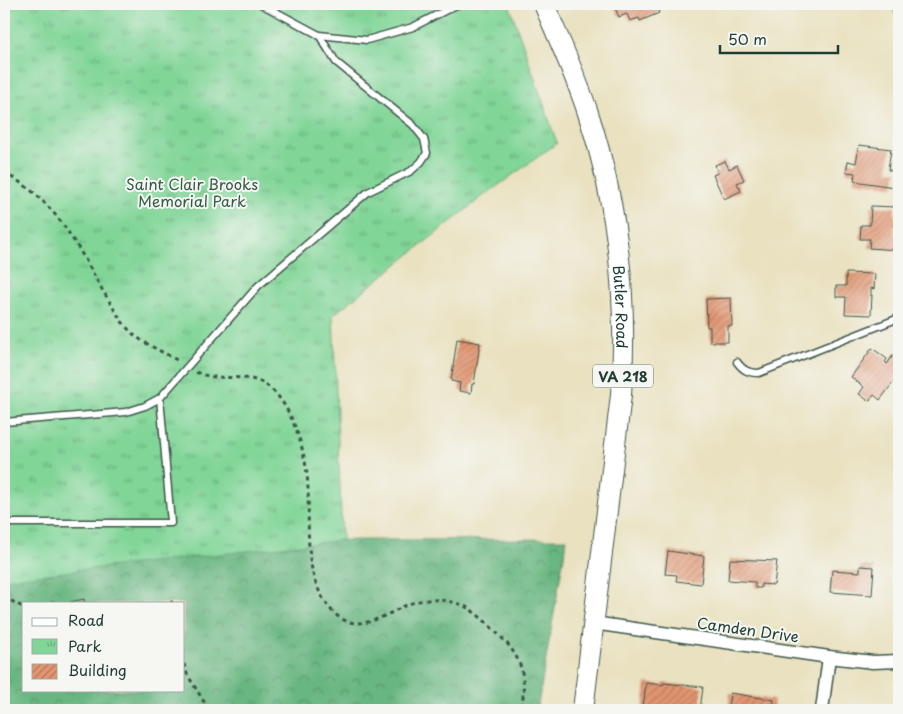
<svg xmlns="http://www.w3.org/2000/svg" width="903" height="714" font-family="'Playpen Sans',sans-serif">
	<defs>
		<pattern id="forest-crowns" width="20" height="18" patternUnits="userSpaceOnUse" patternTransform="scale(1.25)"><rect width="20" height="18" fill="#68b680"/><path d="M2 6a3 3 0 1 1 6 0M12 15a3 3 0 1 1 6 0" fill="none" stroke="#55956a"/></pattern>
		<pattern id="park-tufts" width="24" height="20" patternUnits="userSpaceOnUse" patternTransform="scale(1.25)"><rect width="24" height="20" fill="#80d597"/><path d="M3 7l-1-3M5 7V3M7 7l1-3M15 17l-1-3M17 17v-4M19 17l1-3" fill="none" stroke="#68ae7c"/></pattern>
		<pattern id="building-hatch" width="6" height="6" patternUnits="userSpaceOnUse" patternTransform="scale(1.25)"><rect width="6" height="6" fill="#e29470"/><path d="M-1 1l2-2M0 6l6-6M5 7l2-2" fill="none" stroke="#b77a5d"/></pattern>
	</defs>
	<rect width="100%" height="100%" fill="#f6f6f2"/>
	<filter id="ink" filterUnits="userSpaceOnUse"><feTurbulence type="fractalNoise" baseFrequency=".02" numOctaves="2"/><feDisplacementMap in="SourceGraphic" scale="10" xChannelSelector="R" yChannelSelector="G"/><feConvolveMatrix kernelMatrix="1 2 1 2 8 2 1 2 1" color-interpolation-filters="sRGB"/></filter>
	<filter id="wash" filterUnits="userSpaceOnUse"><feTurbulence type="fractalNoise" baseFrequency=".0096" numOctaves="4" result="noise"/><feDisplacementMap in="SourceGraphic" scale="20" xChannelSelector="R" yChannelSelector="G"/><feGaussianBlur stdDeviation="1.12" result="paint"/><feColorMatrix in="noise" values="0 0 0 0 0 0 0 0 0 0 0 0 0 0 0 0 0 1.4 0 .05"/><feComposite in="paint" operator="in"/></filter>
	<g filter="url(#wash)">
		<rect width="100%" height="100%" fill="#e9e1bf"/>
		<path fill="url(#forest-crowns)" stroke="#447a5a" fill-rule="evenodd" d="M 567,539 L 537,710 L 4,710 L 4,547 L 206,541 ZM 24,603 L 184,603 L 184,690 L 24,690 Z"/>
		<path fill="url(#park-tufts)" stroke="#508966" d="M 4,4 L 509,4 L 557,143 L 482,197 L 333,315 L 342,540 L 4,579 Z"/>
		<g id="blocks">
			<g fill="url(#building-hatch)">
				<path d="M 613,4 L 668,4 L 669,6 L 658,10 L 659,13 L 640,21 L 639,18 L 630,21 L 627,14 L 619,17 Z"/>
				<path d="M 893,4 L 899,4 L 899,21 L 896,14 L 894,14 L 892,6 L 894,5 Z"/>
				<path d="M 859,145 L 891,149 L 888,170 L 897,171 L 894,187 L 854,181 L 855,173 L 846,172 L 848,161 L 856,163 Z"/>
				<path d="M 725,161 L 729,169 L 737,165 L 744,180 L 737,183 L 741,191 L 724,199 L 713,175 L 718,173 L 715,165 Z"/>
				<path d="M 871,206 L 895,207 L 895,218 L 899,218 L 898,224 L 895,224 L 894,234 L 897,235 L 897,250 L 869,248 L 870,239 L 860,239 L 861,225 L 870,225 Z"/>
				<path d="M 846,273 L 875,274 L 874,289 L 871,288 L 871,296 L 872,295 L 871,315 L 845,314 L 846,297 L 836,297 L 836,286 L 846,286 Z"/>
				<path d="M 731,298 L 732,326 L 728,326 L 728,342 L 710,342 L 710,327 L 707,327 L 706,299 Z"/>
				<path d="M 457,339 L 480,343 L 474,384 L 472,384 L 471,393 L 459,391 L 460,383 L 451,381 Z"/>
				<path d="M 872,348 L 887,359 L 885,362 L 887,364 L 894,354 L 899,358 L 899,375 L 880,400 L 874,395 L 869,401 L 859,394 L 864,387 L 851,377 Z"/>
				<path d="M 668,551 L 704,556 L 701,584 L 676,581 L 677,575 L 665,574 Z"/>
				<path d="M 730,559 L 777,561 L 774,585 L 761,584 L 761,588 L 755,588 L 755,582 L 728,580 Z"/>
				<path d="M 860,566 L 874,567 L 872,595 L 830,592 L 832,570 L 860,572 Z"/>
				<path d="M 84,599 L 85,603 L 71,603 L 70,602 Z"/>
				<path d="M 646,683 L 663,685 L 664,683 L 703,687 L 700,710 L 687,708 L 687,710 L 662,710 L 643,708 Z"/>
				<path d="M 730,693 L 774,700 L 773,710 L 728,710 Z"/>
				<path d="M 880,707 L 899,709 L 899,710 L 880,710 Z"/>
			</g>
		</g>
	</g>
	<g filter="url(#ink)">
		<use href="#blocks" fill-opacity="0" stroke="#3d5649" stroke-width="1"/>
		<g fill="none" stroke-linecap="round" stroke-linejoin="round">
			<defs>
				<g id="service">
					<path d="M 261,4 L 319,35 L 367,40 L 413,27 L 458,4"/>
					<path d="M 737,362 C 743,370 748,373 759,373 L 899,318"/>
					<path d="M 4,422 L 126,412 L 145,406 L 160,398 L 258,286 L 368,192 L 411,171 L 421,162 L 427,153 L 424,139 L 413,125 L 336,62 L 319,35"/>
					<path d="M 4,523 L 171,523 L 160,398"/>
				</g>
				<g id="minor">
					<path d="M 593,623 L 829,657 L 873,662 L 899,661"/>
					<path d="M 822,710 L 829,657"/>
				</g>
				<g id="primary">
					<path id="s1" d="M 544,4 C 559,40 576,76 588,113 C 618,205 628,300 621,395 L 583,710"/>
				</g>
			</defs>
			<use href="#service" stroke="#3d5649" stroke-width="9"/>
			<use href="#minor" stroke="#3d5649" stroke-width="15"/>
			<use href="#primary" stroke="#3d5649" stroke-width="22"/>
			<g stroke="#3d5649" stroke-width="3" stroke-dasharray="4 4" stroke-linecap="butt">
				<path d="M 4,173 C 55,199 76,244 103,291 C 112,305 119,320 131,332 C 145,345 164,352 180,362"/>
				<path d="M 196,372 C 220,384 250,369 271,389 C 290,405 302,442 306,467 C 313,511 299,564 326,603 C 330,609 336,616 342,619 C 365,631 388,613 409,604 C 426,597 452,599 468,608 C 479,615 490,626 499,635 C 523,658 527,678 521,710"/>
				<path d="M 4,597 L 21,606 L 24,606"/>
				<path d="M 171,601 L 172,603"/>
				<path d="M 51,603 L 57,602"/>
				<path d="M 184,664 L 187,674 L 209,710"/>
			</g>
			<use href="#service" stroke="#fff" stroke-width="6"/>
			<use href="#minor" stroke="#fff" stroke-width="12"/>
			<use href="#primary" stroke="#fff" stroke-width="20"/>
		</g>
	</g>
	<g text-anchor="middle" dominant-baseline="central" stroke-width="4" stroke-linejoin="round" paint-order="stroke">
		<rect fill="#f6f6f2" stroke="#60746d" stroke-width="1" x="593" y="364.5" width="60" height="23" rx="4"/>
		<g font-size="14" font-weight="bold" fill="#1f3d34">
			<text x="623" y="376">VA 218</text>
		</g>
		<g font-size="15" fill="#325b48" stroke="#f6f6f2">
			<text x="192" y="183">Saint Clair Brooks<tspan x="192" dy="17">Memorial Park</tspan></text>
		</g>
		<g font-size="15" fill="#1f3d34" stroke="#f6f6f2">
			<text stroke="none"><textPath href="#s1" startOffset="315">Butler Road</textPath></text>
			<text transform="translate(748 629) rotate(8)">Camden Drive</text>
		</g>
	</g>
	<rect width="903" height="714" fill="none" stroke="#f6f6f2" stroke-width="20"/>
	<rect x="22" y="602" width="162" height="90" fill="#f6f6f2" stroke="#a0aca6"/>
	<rect x="32" y="618" width="25" height="8" fill="#ffffff" stroke="#a0aca6"/>
	<text x="68" y="626" font-size="15" fill="#1f3d34">Road</text>
	<rect x="32" y="639" width="25" height="15" fill="url(#park-tufts)" stroke="#a0aca6"/>
	<text x="68" y="652" font-size="15" fill="#1f3d34">Park</text>
	<rect x="32" y="664" width="25" height="15" fill="url(#building-hatch)" stroke="#a0aca6"/>
	<text x="68" y="676" font-size="15" fill="#1f3d34">Building</text>
	<path d="M720 45v8h118v-8" fill="none" stroke="#1f3d34" stroke-width="2.5"/>
	<text x="728" y="45" font-size="15" fill="#1f3d34" stroke="#f6f6f2" stroke-width="4" paint-order="stroke">50 m</text>
</svg>
